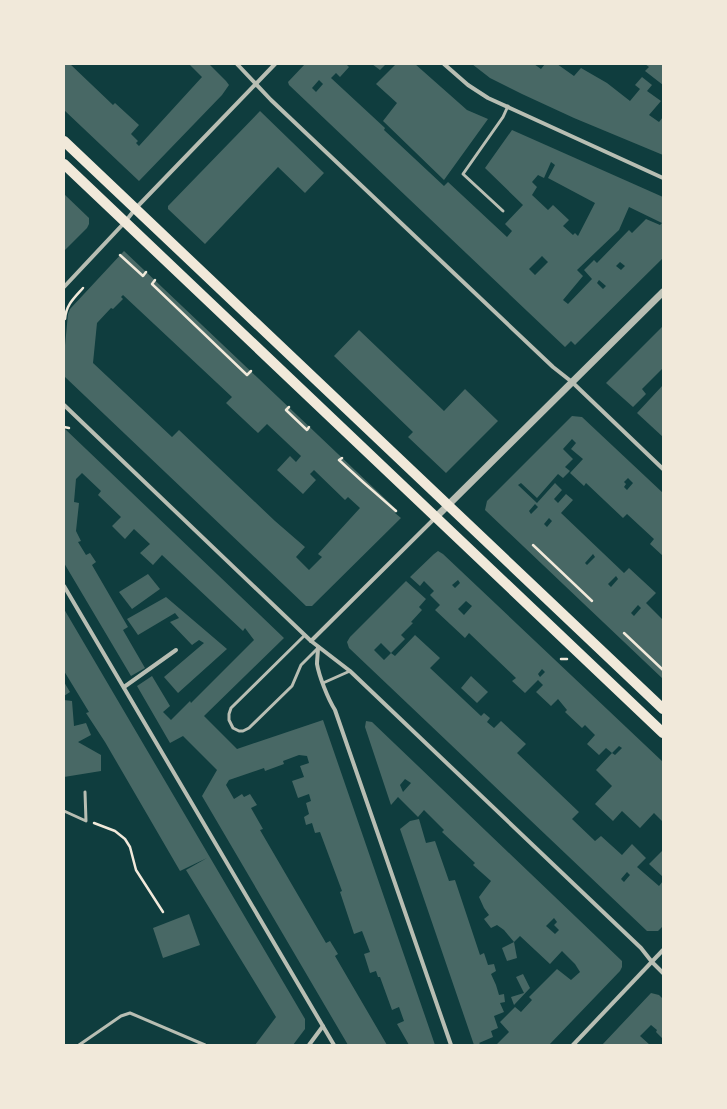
<svg xmlns="http://www.w3.org/2000/svg" width="727" height="1109" font-family="Literata,serif">
	<rect width="100%" height="100%" fill="#0f3d3e"/>
	<g fill="#486865" fill-rule="evenodd">
		<path d="M 64,64 L 70,64 L 113,105 L 115,103 L 139,125 L 131,134 L 138,141 L 136,143 L 139,146 L 202,77 L 189,64 L 209,64 L 226,81 L 229,85 L 222,95 L 139,181 L 64,110 Z"/>
		<path d="M 305,64 L 346,64 L 349,67 L 340,77 L 336,73 L 331,78 L 385,128 L 384,130 L 444,186 L 448,182 L 507,237 L 512,231 L 505,224 L 523,205 L 485,168 L 512,130 L 663,197 L 663,258 L 575,345 L 571,341 L 565,347 L 289,85 L 288,82 ZM 319,80 L 323,84 L 316,92 L 312,88 ZM 551,162 L 555,165 L 548,178 L 595,203 L 578,236 L 575,233 L 573,235 L 563,226 L 569,220 L 553,205 L 548,210 L 532,195 L 537,187 L 532,182 L 538,175 L 544,178 ZM 629,207 L 662,223 L 660,225 L 646,219 L 632,233 L 629,230 L 597,263 L 594,260 L 584,270 L 592,279 L 568,304 L 563,300 L 583,276 L 577,270 L 619,230 ZM 542,256 L 548,262 L 535,275 L 529,269 ZM 620,262 L 625,266 L 621,270 L 616,266 ZM 599,280 L 606,286 L 603,289 L 597,283 Z"/>
		<path d="M 372,64 L 386,64 L 380,70 Z"/>
		<path d="M 396,64 L 415,64 L 467,110 L 488,119 L 444,180 L 383,121 L 397,103 L 376,84 Z"/>
		<path d="M 472,64 L 534,64 L 541,69 L 545,64 L 557,64 L 574,76 L 581,68 L 607,83 L 630,101 L 640,89 L 635,85 L 642,77 L 652,85 L 647,91 L 661,101 L 649,115 L 659,122 L 663,117 L 663,155 L 574,118 L 522,94 L 490,78 Z"/>
		<path d="M 645,64 L 663,64 L 663,85 L 645,71 L 649,67 Z"/>
		<path d="M 260,111 L 324,173 L 305,193 L 278,167 L 205,244 L 168,209 L 168,206 Z"/>
		<path d="M 64,194 L 89,218 L 89,224 L 87,228 L 64,251 Z"/>
		<path d="M 124,251 L 397,510 L 395,513 L 401,518 L 312,606 L 306,606 L 65,377 L 64,356 L 68,314 L 70,309 ZM 123,295 L 232,397 L 226,403 L 258,433 L 267,424 L 301,456 L 296,462 L 290,456 L 277,470 L 303,494 L 316,480 L 310,474 L 314,470 L 345,500 L 348,497 L 360,508 L 318,554 L 322,557 L 309,570 L 296,557 L 305,547 L 275,521 L 179,430 L 172,437 L 93,363 L 97,323 L 111,308 L 113,309 L 123,299 L 121,297 Z"/>
		<path d="M 663,326 L 663,368 L 642,389 L 646,394 L 633,407 L 606,383 Z"/>
		<path d="M 359,330 L 444,411 L 465,389 L 498,421 L 446,473 L 408,437 L 413,432 L 334,356 Z"/>
		<path d="M 663,385 L 663,437 L 637,413 Z"/>
		<path d="M 572,416 L 582,417 L 663,493 L 663,556 L 650,544 L 654,539 L 627,514 L 623,518 L 586,483 L 584,486 L 570,473 L 583,459 L 571,449 L 576,443 L 572,439 L 563,449 L 573,459 L 565,467 L 570,471 L 563,478 L 558,474 L 537,498 L 521,483 L 518,485 L 537,503 L 555,483 L 562,490 L 554,499 L 558,503 L 566,494 L 573,500 L 561,513 L 624,573 L 629,568 L 656,593 L 646,603 L 663,620 L 663,679 L 485,510 L 487,501 ZM 628,478 L 633,483 L 627,490 L 624,487 L 626,484 L 624,482 ZM 535,504 L 538,507 L 531,514 L 529,511 ZM 549,518 L 552,521 L 547,527 L 544,524 ZM 593,554 L 595,557 L 587,565 L 585,563 ZM 616,576 L 618,579 L 611,587 L 608,584 ZM 638,605 L 641,608 L 634,616 L 631,613 Z"/>
		<path d="M 64,428 L 284,638 L 204,716 L 237,749 L 323,720 L 435,1045 L 409,1045 L 397,1024 L 404,1021 L 399,1007 L 392,1010 L 380,977 L 378,977 L 376,971 L 370,973 L 364,954 L 370,952 L 362,931 L 354,934 L 340,892 L 342,891 L 320,832 L 315,833 L 312,823 L 306,825 L 304,817 L 309,814 L 306,803 L 311,801 L 309,794 L 298,798 L 292,781 L 304,777 L 300,766 L 309,763 L 307,756 L 299,755 L 283,761 L 284,764 L 265,771 L 264,768 L 229,780 L 226,785 L 234,799 L 242,794 L 244,797 L 250,794 L 257,805 L 251,808 L 263,829 L 260,830 L 326,943 L 330,941 L 338,954 L 335,956 L 387,1045 L 348,1045 L 202,796 L 217,770 L 183,736 L 170,743 L 137,686 L 152,676 L 170,706 L 163,712 L 171,720 L 190,701 L 191,703 L 254,640 L 245,628 L 243,631 L 162,555 L 153,565 L 140,553 L 150,544 L 134,529 L 125,539 L 112,526 L 121,517 L 98,495 L 101,491 L 82,473 L 76,479 L 74,502 L 79,503 L 76,531 L 81,541 L 78,542 L 86,555 L 90,553 L 96,562 L 92,565 L 128,627 L 123,630 L 145,668 L 131,676 L 64,563 Z"/>
		<path d="M 438,551 L 443,554 L 663,762 L 663,822 L 654,813 L 640,828 L 622,811 L 613,821 L 595,804 L 612,786 L 596,770 L 612,753 L 615,755 L 622,748 L 619,746 L 612,753 L 606,748 L 599,755 L 587,744 L 595,735 L 585,725 L 582,728 L 565,712 L 567,710 L 558,699 L 551,706 L 536,692 L 543,685 L 538,680 L 525,693 L 512,681 L 516,678 L 469,633 L 465,638 L 435,610 L 440,605 L 430,595 L 434,591 L 424,581 L 420,586 L 410,577 L 434,554 ZM 458,580 L 460,583 L 455,588 L 452,585 ZM 466,601 L 472,606 L 464,615 L 458,609 ZM 542,669 L 545,672 L 540,677 L 538,674 Z"/>
		<path d="M 148,574 L 160,589 L 132,609 L 119,592 Z"/>
		<path d="M 406,581 L 426,599 L 419,607 L 422,610 L 411,622 L 413,623 L 401,635 L 405,639 L 391,653 L 381,643 L 374,650 L 384,660 L 391,653 L 395,656 L 415,635 L 440,658 L 430,668 L 481,716 L 484,713 L 490,718 L 487,722 L 494,728 L 501,721 L 526,744 L 517,753 L 579,812 L 572,819 L 595,841 L 601,836 L 622,855 L 632,844 L 646,858 L 637,867 L 659,886 L 663,881 L 663,926 L 658,931 L 647,931 L 349,648 L 347,642 L 350,637 ZM 627,872 L 630,875 L 624,882 L 621,879 Z"/>
		<path d="M 166,597 L 227,649 L 178,693 L 164,677 L 204,643 L 199,640 L 192,645 L 170,622 L 179,618 L 175,613 L 138,635 L 127,619 Z"/>
		<path d="M 64,609 L 305,1019 L 305,1029 L 293,1045 L 255,1045 L 276,1017 L 186,870 L 207,858 L 180,871 L 105,742 L 86,713 L 89,712 L 64,671 Z"/>
		<path d="M 471,676 L 488,692 L 477,703 L 461,688 Z"/>
		<path d="M 64,682 L 70,692 L 64,696 Z"/>
		<path d="M 64,700 L 72,701 L 74,726 L 86,723 L 91,735 L 78,742 L 101,755 L 101,771 L 64,777 Z"/>
		<path d="M 366,721 L 372,722 L 622,961 L 622,967 L 620,971 L 549,1045 L 496,1045 L 509,1032 L 500,1022 L 515,1007 L 521,1012 L 532,1000 L 529,997 L 557,969 L 571,980 L 580,972 L 575,964 L 562,951 L 550,964 L 520,936 L 514,942 L 504,930 L 497,925 L 491,928 L 484,919 L 489,915 L 484,908 L 479,897 L 491,881 L 473,865 L 475,863 L 442,832 L 444,830 L 424,810 L 418,817 L 398,797 L 391,805 L 365,727 ZM 405,779 L 411,783 L 403,792 L 400,785 ZM 554,918 L 557,922 L 554,925 L 559,930 L 555,934 L 546,926 Z"/>
		<path d="M 419,819 L 426,843 L 435,841 L 449,881 L 455,880 L 480,955 L 484,953 L 488,965 L 494,964 L 496,971 L 491,974 L 496,985 L 499,995 L 504,994 L 505,1002 L 500,1003 L 504,1012 L 494,1016 L 498,1028 L 491,1031 L 493,1037 L 479,1043 L 481,1045 L 474,1045 L 400,829 L 410,821 Z"/>
		<path d="M 663,850 L 663,877 L 649,864 Z"/>
		<path d="M 189,914 L 200,945 L 163,958 L 153,928 Z"/>
		<path d="M 514,942 L 517,958 L 507,961 L 502,948 Z"/>
		<path d="M 523,974 L 530,988 L 514,1005 L 511,997 L 524,993 L 516,977 Z"/>
		<path d="M 651,993 L 659,995 L 663,999 L 663,1039 L 656,1032 L 657,1030 L 651,1025 L 640,1036 L 650,1045 L 602,1045 Z"/>
	</g>
	<g fill="none" stroke-linecap="round" stroke-linejoin="round">
		<g stroke="#f1e9da" stroke-width="2.5">
			<path d="M 120,255 L 143,276 L 146,272"/>
			<path d="M 155,280 L 152,284 L 247,375 L 251,371"/>
			<path d="M 65,319 C 66,305 74,298 83,288"/>
			<path d="M 289,407 L 286,410 L 307,430 L 309,427"/>
			<path d="M 64,427 L 69,428"/>
			<path d="M 342,458 L 339,460 L 363,482 L 396,511"/>
			<path d="M 533,545 L 592,601"/>
			<path d="M 624,633 L 663,670"/>
			<path d="M 561,659 L 567,659"/>
			<path d="M 94,823 L 115,831 L 125,839 L 130,847 L 136,870 L 163,912"/>
		</g>
		<g stroke="#b8beb3" stroke-width="3">
			<path d="M 503,211 L 463,174 L 503,117 L 508,106"/>
			<path d="M 305,635 L 231,708 L 229,714 L 229,720 L 233,728 L 239,731 L 243,731 L 249,728 L 292,686 L 301,665 L 318,648"/>
			<path d="M 323,683 L 350,671"/>
			<path d="M 64,811 L 86,821 L 85,792"/>
			<path d="M 79,1045 L 121,1016 L 130,1013 L 205,1045"/>
		</g>
		<g stroke="#b8beb3" stroke-width="4">
			<path d="M 237,64 L 271,100 L 553,367 L 572,382 L 663,469"/>
			<path d="M 444,64 L 468,85 L 488,98 L 663,178"/>
			<path d="M 64,287 L 125,222 L 136,208 L 275,64"/>
			<path d="M 64,405 L 311,641 L 350,671 L 641,948 L 652,962 L 663,973"/>
			<path d="M 64,586 L 334,1045"/>
			<path d="M 311,641 L 436,517"/>
			<path d="M 318,647 C 318,653 317,659 317,664 C 319,676 328,699 335,710 L 451,1045"/>
			<path d="M 124,687 L 176,650"/>
			<path d="M 309,1045 L 323,1026"/>
			<path d="M 573,1045 L 663,950"/>
		</g>
		<path stroke="#b8beb3" stroke-width="7" d="M 436,517 L 663,292"/>
		<g stroke="#f1e9da" stroke-width="10">
			<path d="M 64,141 L 663,709"/>
			<path d="M 64,164 L 663,733"/>
		</g>
	</g>
	<rect width="727" height="1109" fill="none" stroke="#f1e9da" stroke-width="130"/>
</svg>
